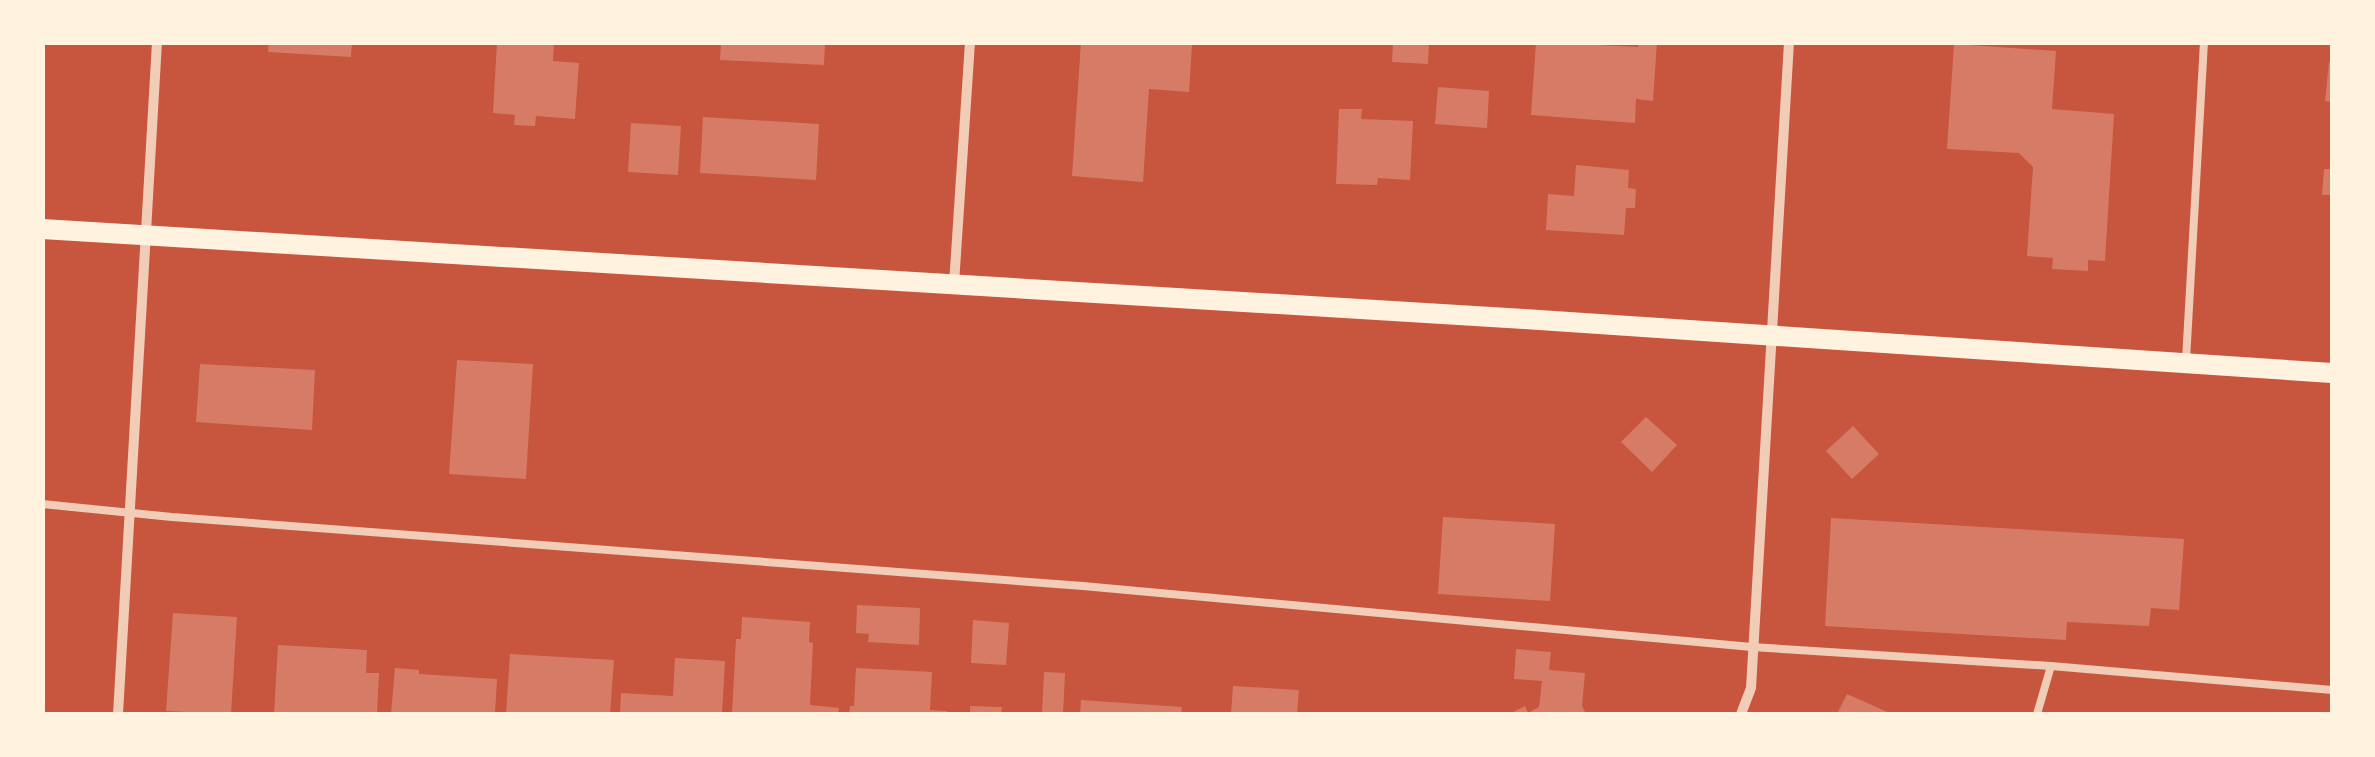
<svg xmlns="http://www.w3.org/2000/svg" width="2375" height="757" font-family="Jost,sans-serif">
	<rect width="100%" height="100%" fill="#c8553d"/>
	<g fill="#d67c66">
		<path d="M 269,42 L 352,42 L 351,57 L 268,52 Z"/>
		<path d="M 497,42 L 554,42 L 553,61 L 579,63 L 575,119 L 536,116 L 535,126 L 514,125 L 515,115 L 493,113 Z"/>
		<path d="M 721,42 L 825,42 L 824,65 L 720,60 Z"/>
		<path d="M 1081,42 L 1192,45 L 1189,92 L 1149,89 L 1143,182 L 1072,176 Z"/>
		<path d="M 1393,42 L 1429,42 L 1428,64 L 1392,62 Z"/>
		<path d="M 1536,42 L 1638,47 L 1638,42 L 1657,42 L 1653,101 L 1636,99 L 1635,123 L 1531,115 Z"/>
		<path d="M 1954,44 L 2056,51 L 2052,109 L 2114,114 L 2105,261 L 2088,260 L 2088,271 L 2052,269 L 2053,258 L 2027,256 L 2033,167 L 2019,153 L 1947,149 Z"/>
		<path d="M 2329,62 L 2332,62 L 2332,102 L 2325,101 Z"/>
		<path d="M 1438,87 L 1489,91 L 1487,128 L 1435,124 Z"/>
		<path d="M 1339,109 L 1362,109 L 1361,119 L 1413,121 L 1410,180 L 1378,178 L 1377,185 L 1336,184 Z"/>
		<path d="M 703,117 L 819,124 L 816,180 L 700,173 Z"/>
		<path d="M 631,123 L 681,126 L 678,175 L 628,172 Z"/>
		<path d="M 1576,165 L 1629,170 L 1628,188 L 1636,189 L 1635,208 L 1626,208 L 1624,235 L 1546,230 L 1548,194 L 1574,196 Z"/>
		<path d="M 2324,169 L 2332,169 L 2332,195 L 2322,195 Z"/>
		<path d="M 457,360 L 533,364 L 526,479 L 449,474 Z"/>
		<path d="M 200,364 L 315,370 L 312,430 L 196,422 Z"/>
		<path d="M 1646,417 L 1677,445 L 1652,472 L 1621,442 Z"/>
		<path d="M 1853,426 L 1879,454 L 1852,479 L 1826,451 Z"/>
		<path d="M 1443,517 L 1555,524 L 1550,601 L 1438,594 Z"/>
		<path d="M 1831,518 L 2184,539 L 2179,610 L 2151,608 L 2149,626 L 2067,622 L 2066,640 L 1825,626 Z"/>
		<path d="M 857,605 L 920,608 L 919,645 L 868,642 L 869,634 L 856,633 Z"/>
		<path d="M 173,613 L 237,617 L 231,714 L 166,711 Z"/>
		<path d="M 742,617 L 810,622 L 809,642 L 813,643 L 810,705 L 839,708 L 838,714 L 732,714 L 736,639 L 741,639 Z"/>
		<path d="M 973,620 L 1009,623 L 1006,665 L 971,663 Z"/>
		<path d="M 278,645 L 367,650 L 366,673 L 379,673 L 377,714 L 274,714 Z"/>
		<path d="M 1516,649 L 1551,652 L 1549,670 L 1585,673 L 1582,706 L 1586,714 L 1509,714 L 1525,706 L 1528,713 L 1539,707 L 1542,681 L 1514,679 Z"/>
		<path d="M 510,654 L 614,660 L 610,714 L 506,714 Z"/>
		<path d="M 675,658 L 725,661 L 722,714 L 620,714 L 621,693 L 673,696 Z"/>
		<path d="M 395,668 L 419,670 L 419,674 L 497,679 L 495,714 L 391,714 Z"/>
		<path d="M 856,668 L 932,672 L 930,710 L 947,711 L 947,714 L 849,714 L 850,706 L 854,706 Z"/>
		<path d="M 1044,672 L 1065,673 L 1063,714 L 1042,714 Z"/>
		<path d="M 1233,686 L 1299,690 L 1297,714 L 1231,714 Z"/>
		<path d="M 1847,694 L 1892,714 L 1837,714 Z"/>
		<path d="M 1081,700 L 1182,707 L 1181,714 L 1080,714 Z"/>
		<path d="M 970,706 L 1002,707 L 1001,714 L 970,714 Z"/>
	</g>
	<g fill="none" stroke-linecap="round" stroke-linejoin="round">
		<g stroke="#f1ccb7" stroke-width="8">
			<path d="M 2186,360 L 2204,42"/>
			<path d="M 42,504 L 172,517 L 1083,586 L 1752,647 L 2051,666 L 2332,690"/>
			<path d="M 2037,714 L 2051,666"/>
		</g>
		<g stroke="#f1ccb7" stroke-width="10">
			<path d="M 954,284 L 970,42"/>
			<path d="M 118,714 L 157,42"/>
			<path d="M 1741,714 L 1751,688 L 1789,42"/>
		</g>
		<path stroke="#fff3e0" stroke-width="20" d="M 42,229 L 1524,319 L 2332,373"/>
	</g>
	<rect width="2375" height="757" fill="none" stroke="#fff3e0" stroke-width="90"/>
</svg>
